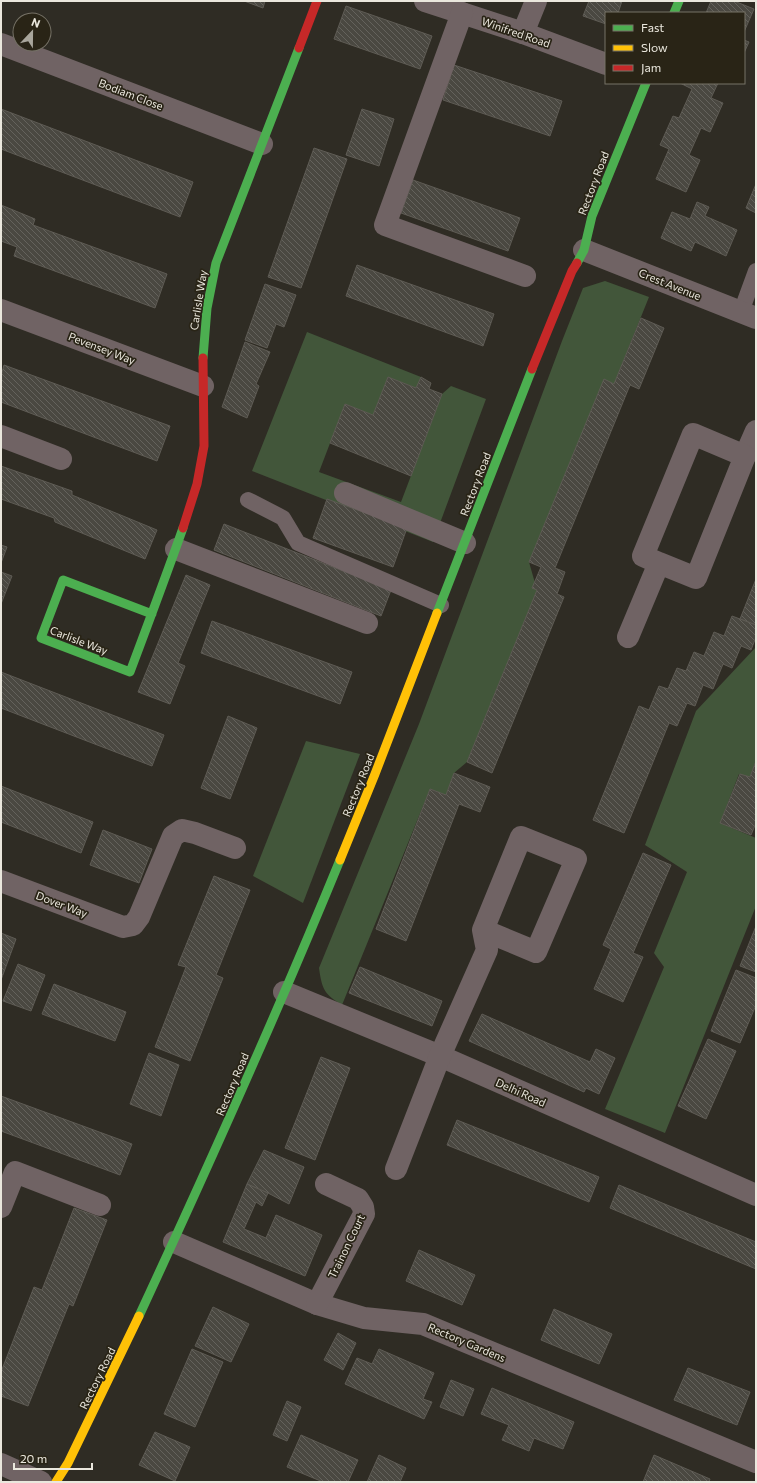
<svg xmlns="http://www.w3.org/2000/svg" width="757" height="1483" font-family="Commissioner,sans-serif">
	<defs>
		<pattern id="building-back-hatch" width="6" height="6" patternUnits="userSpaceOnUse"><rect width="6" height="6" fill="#4a4841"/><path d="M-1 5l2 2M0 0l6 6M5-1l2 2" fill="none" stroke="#64625c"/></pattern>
	</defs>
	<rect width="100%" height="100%" fill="#2f2c24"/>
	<g fill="#42563a">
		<path d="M 605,281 L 649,297 L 614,384 L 604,380 L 529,562 L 537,590 L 467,762 L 454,773 L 446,795 L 430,789 L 342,1005 C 324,994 322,989 319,968 L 419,724 L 562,341 L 583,288 Z"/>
		<path d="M 307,332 L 421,377 L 416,388 L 388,377 L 373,415 L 345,404 L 319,472 L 401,502 L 442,394 L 451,386 L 486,399 L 433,542 L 252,471 Z"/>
		<path d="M 756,647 L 756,761 L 750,777 L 739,774 L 720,823 L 756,838 L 756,906 L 665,1133 L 605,1109 L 664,967 L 654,953 L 687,872 L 645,845 L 696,711 Z"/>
		<path d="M 306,741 L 360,754 L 303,903 L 253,876 Z"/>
	</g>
	<g fill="url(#building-back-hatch)" stroke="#5e5b54">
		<path d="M 244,1 L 265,1 L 263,8 Z"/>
		<path d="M 589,1 L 622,1 L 618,13 L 606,13 L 606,24 L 583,16 Z"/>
		<path d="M 711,1 L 734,1 L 754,9 L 744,32 L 744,13 L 706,13 Z"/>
		<path d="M 346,6 L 432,36 L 420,69 L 334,39 Z"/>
		<path d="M 744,40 L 749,42 L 744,53 Z"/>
		<path d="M 454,65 L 562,101 L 550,136 L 443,100 Z"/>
		<path d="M 680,83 L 718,83 L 711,98 L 723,103 L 710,132 L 701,128 L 689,155 L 700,160 L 686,192 L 656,179 L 669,149 L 660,145 L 673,116 L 679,118 L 692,89 Z"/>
		<path d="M 1,109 L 193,182 L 180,217 L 1,149 Z"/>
		<path d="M 362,109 L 394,119 L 379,166 L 346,155 Z"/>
		<path d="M 314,148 L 347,159 L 301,288 L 268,277 Z"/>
		<path d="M 413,180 L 520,218 L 508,251 L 401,213 Z"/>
		<path d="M 756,184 L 756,213 L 746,208 Z"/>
		<path d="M 697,202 L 709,207 L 705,216 L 737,230 L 726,256 L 695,242 L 691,251 L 661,238 L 672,212 L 690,219 Z"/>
		<path d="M 1,205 L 35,219 L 33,225 L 167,274 L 155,308 L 14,256 L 17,247 L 1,241 Z"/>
		<path d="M 357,265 L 494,314 L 483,346 L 346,296 Z"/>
		<path d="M 265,284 L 296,295 L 284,327 L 276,324 L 267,348 L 245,340 Z"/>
		<path d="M 641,318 L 664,328 L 639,389 L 630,385 L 555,568 L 565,572 L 557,594 L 564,597 L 492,773 L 467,762 L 537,590 L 532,588 L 541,567 L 529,562 L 604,379 L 614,384 Z"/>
		<path d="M 245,342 L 270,352 L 256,384 L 259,386 L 247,418 L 222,407 Z"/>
		<path d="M 4,365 L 170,426 L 157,461 L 1,402 L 1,376 Z"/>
		<path d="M 388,377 L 416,388 L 421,377 L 431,383 L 429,389 L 442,394 L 411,476 L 330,443 L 345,404 L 373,415 Z"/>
		<path d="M 1,466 L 72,491 L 72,495 L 157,530 L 145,559 L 55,522 L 54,518 L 1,499 Z"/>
		<path d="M 327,499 L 407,528 L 393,567 L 313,538 Z"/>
		<path d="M 224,524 L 391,590 L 381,616 L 214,550 Z"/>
		<path d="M 1,545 L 7,547 L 1,563 Z"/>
		<path d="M 1,572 L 12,576 L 1,604 Z"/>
		<path d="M 186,575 L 210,585 L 178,663 L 185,666 L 170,704 L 138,692 Z"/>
		<path d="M 756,579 L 756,625 L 740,619 Z"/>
		<path d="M 732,616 L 756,625 L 756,637 L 751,650 L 741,646 L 732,668 L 723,664 L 713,689 L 703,685 L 695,706 L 687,703 L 677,726 L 669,723 L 624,833 L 593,820 L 639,706 L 649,710 L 659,686 L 668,689 L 677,668 L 686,671 L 694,652 L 704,656 L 714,632 L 724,636 Z"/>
		<path d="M 212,621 L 352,672 L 340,704 L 201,653 Z"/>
		<path d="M 1,672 L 164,735 L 152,766 L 1,708 Z"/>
		<path d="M 228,716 L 257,728 L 230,799 L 201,788 Z"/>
		<path d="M 756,761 L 756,823 L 751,835 L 720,823 L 740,774 L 750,777 Z"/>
		<path d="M 454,773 L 490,787 L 480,812 L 459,804 L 406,941 L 376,929 L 430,789 L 446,795 Z"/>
		<path d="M 1,786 L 93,822 L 81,853 L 1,822 Z"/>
		<path d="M 103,830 L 152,849 L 139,883 L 90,865 Z"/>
		<path d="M 643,853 L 671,865 L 633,953 L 643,957 L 623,1002 L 594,989 L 611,949 L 603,945 Z"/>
		<path d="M 214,876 L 250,890 L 216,975 L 223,978 L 190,1061 L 155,1047 L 186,967 L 178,965 Z"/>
		<path d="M 756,926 L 756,972 L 740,966 Z"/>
		<path d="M 1,933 L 16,939 L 1,980 Z"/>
		<path d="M 18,964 L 45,975 L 31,1011 L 3,1001 Z"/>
		<path d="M 360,967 L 442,1001 L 432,1026 L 349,993 Z"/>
		<path d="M 736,970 L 756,978 L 756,1005 L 740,1043 L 711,1031 Z"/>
		<path d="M 54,984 L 126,1012 L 115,1041 L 42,1014 Z"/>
		<path d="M 482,1014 L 590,1062 L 596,1049 L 615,1058 L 599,1094 L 586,1088 L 584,1092 L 469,1041 Z"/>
		<path d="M 708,1039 L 736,1051 L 706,1119 L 678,1106 Z"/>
		<path d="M 149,1053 L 179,1065 L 161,1116 L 130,1104 Z"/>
		<path d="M 321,1057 L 350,1068 L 315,1160 L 285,1148 Z"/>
		<path d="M 1,1096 L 132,1144 L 120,1175 L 1,1131 Z"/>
		<path d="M 457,1120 L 599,1177 L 589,1202 L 447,1145 Z"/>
		<path d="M 264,1150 L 304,1167 L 289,1204 L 268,1193 L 247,1184 Z"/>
		<path d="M 247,1184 L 268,1193 L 262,1206 L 256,1202 L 244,1229 L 266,1238 L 276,1215 L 322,1235 L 305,1276 L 223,1242 Z"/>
		<path d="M 619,1185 L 756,1242 L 756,1269 L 610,1208 Z"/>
		<path d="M 74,1208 L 107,1220 L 73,1306 L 69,1304 L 28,1406 L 1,1396 L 1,1372 L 34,1287 L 42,1290 Z"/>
		<path d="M 419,1250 L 475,1275 L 462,1305 L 406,1281 Z"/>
		<path d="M 213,1307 L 249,1324 L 231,1362 L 195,1346 Z"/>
		<path d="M 554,1309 L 612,1334 L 599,1364 L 541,1340 Z"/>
		<path d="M 338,1333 L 356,1343 L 343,1370 L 324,1360 Z"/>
		<path d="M 192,1349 L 223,1362 L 195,1427 L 164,1414 Z"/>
		<path d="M 379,1349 L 434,1373 L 423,1399 L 432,1402 L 424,1419 L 345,1384 L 357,1358 L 372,1364 Z"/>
		<path d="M 688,1368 L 750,1392 L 737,1425 L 674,1400 Z"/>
		<path d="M 451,1380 L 474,1389 L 463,1416 L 440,1407 Z"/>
		<path d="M 492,1388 L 574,1422 L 563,1449 L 534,1438 L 529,1451 L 502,1440 L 509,1425 L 481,1414 Z"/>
		<path d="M 287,1401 L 301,1407 L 287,1441 L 273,1435 Z"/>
		<path d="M 155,1432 L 190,1447 L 175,1481 L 139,1465 Z"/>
		<path d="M 301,1435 L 358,1460 L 348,1482 L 323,1482 L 287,1467 Z"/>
		<path d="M 379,1455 L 406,1468 L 400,1482 L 367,1482 Z"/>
		<path d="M 654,1455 L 710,1479 L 709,1482 L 643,1482 Z"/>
	</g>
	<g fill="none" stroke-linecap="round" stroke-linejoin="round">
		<g stroke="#706364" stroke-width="16">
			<path d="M 741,312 L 756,271"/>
			<path d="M 248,500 L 283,518 L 298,543 L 441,605"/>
		</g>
		<g stroke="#706364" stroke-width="22">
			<path d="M 425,1 L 523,33 L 606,64"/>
			<path d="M 462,13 L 385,225 L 525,276"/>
			<path d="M 523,33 L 536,1"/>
			<path d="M 1,44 L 262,144"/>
			<path d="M 584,250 L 756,318"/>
			<path d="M 1,310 L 203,386"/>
			<path d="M 1,436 L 61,459"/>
			<path d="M 745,456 L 756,431"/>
			<path d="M 345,493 L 465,543"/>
			<path d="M 176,549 L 367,623"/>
			<path d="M 628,637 L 659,563 L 643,556 L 693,434 L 745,456 L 696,578 L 659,563"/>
			<path d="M 1,881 L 123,927 L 133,925 L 139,917 L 173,836 L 182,830 L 195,833 L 235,848"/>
			<path d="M 284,992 L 440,1056 L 756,1195"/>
			<path d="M 396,1169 L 440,1056 L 487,950 L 483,930 L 521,837 L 576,859 L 536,952 L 483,930"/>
			<path d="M 1,1207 L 15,1172 L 100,1205"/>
			<path d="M 174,1242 L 317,1304 L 364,1318 L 423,1324 L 756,1462"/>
			<path d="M 317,1304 L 364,1214 L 363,1207 L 358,1199 L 326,1184"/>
			<path d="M 1,1464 L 41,1482"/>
		</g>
		<g stroke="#4caf50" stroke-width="9">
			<path d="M 674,13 L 679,1"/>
			<path d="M 577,263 L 584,250 L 592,216 L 646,83"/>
			<path d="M 203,358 L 207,308 L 216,263 L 299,48"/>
			<path d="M 437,613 L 532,369"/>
			<path d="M 152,614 L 63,580 L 41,638 L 130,672 C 148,624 166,576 183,528"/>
			<path d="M 139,1316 C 209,1165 277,1014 340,860"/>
		</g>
		<g stroke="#ffc107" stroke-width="9">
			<path d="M 340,860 L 375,774 L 437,613"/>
			<path d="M 56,1482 L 68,1463 L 139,1316"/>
		</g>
		<g stroke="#c62828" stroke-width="9">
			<path d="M 299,48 L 317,1"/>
			<path d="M 532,369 L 572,271 L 577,263"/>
			<path d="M 183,528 L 197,484 L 204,446 L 203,358"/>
		</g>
	</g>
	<g text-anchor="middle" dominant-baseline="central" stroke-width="3.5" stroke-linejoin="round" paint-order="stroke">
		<g font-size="11" fill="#eae7dd" stroke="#292416">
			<text transform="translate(516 32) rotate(19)">Winifred Road</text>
			<text transform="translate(131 94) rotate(21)">Bodiam Close</text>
			<text transform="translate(593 183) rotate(-69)">Rectory Road</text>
			<text transform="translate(670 284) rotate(22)">Crest Avenue</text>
			<text transform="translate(198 300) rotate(-81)">Carlisle Way</text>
			<text transform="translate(102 348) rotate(21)">Pevensey Way</text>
			<text transform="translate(475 484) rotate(-69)">Rectory Road</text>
			<text transform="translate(79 640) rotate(21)">Carlisle Way</text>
			<text transform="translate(358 785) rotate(-68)">Rectory Road</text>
			<text transform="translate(62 904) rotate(21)">Dover Way</text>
			<text transform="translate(232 1084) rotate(-67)">Rectory Road</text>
			<text transform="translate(521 1092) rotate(24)">Delhi Road</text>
			<text transform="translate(346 1246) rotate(-64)">Trainon Court</text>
			<text transform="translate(467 1342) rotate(23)">Rectory Gardens</text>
			<text transform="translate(97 1378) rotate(-64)">Rectory Road</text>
		</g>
	</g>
	<rect width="757" height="1483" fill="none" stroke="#eae7dd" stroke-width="4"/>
	<rect x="605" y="12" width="140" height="72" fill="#292416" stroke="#767266"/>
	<rect x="613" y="25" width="20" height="6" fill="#4caf50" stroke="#767266"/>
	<text x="641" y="32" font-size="12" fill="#eae7dd">Fast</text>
	<rect x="613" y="45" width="20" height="6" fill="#ffc107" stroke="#767266"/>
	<text x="641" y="52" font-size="12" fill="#eae7dd">Slow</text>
	<rect x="613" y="65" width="20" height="6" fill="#c62828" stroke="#767266"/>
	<text x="641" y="72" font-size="12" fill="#eae7dd">Jam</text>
	<g transform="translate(32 32) rotate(22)"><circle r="19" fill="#292416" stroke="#767266"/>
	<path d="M0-3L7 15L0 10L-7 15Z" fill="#a9a69c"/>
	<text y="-6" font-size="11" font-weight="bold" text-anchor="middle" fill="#eae7dd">N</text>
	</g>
	<path d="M14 1463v6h78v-6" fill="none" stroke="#eae7dd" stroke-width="2"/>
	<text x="20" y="1463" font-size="12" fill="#eae7dd" stroke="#292416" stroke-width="3" paint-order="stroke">20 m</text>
</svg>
